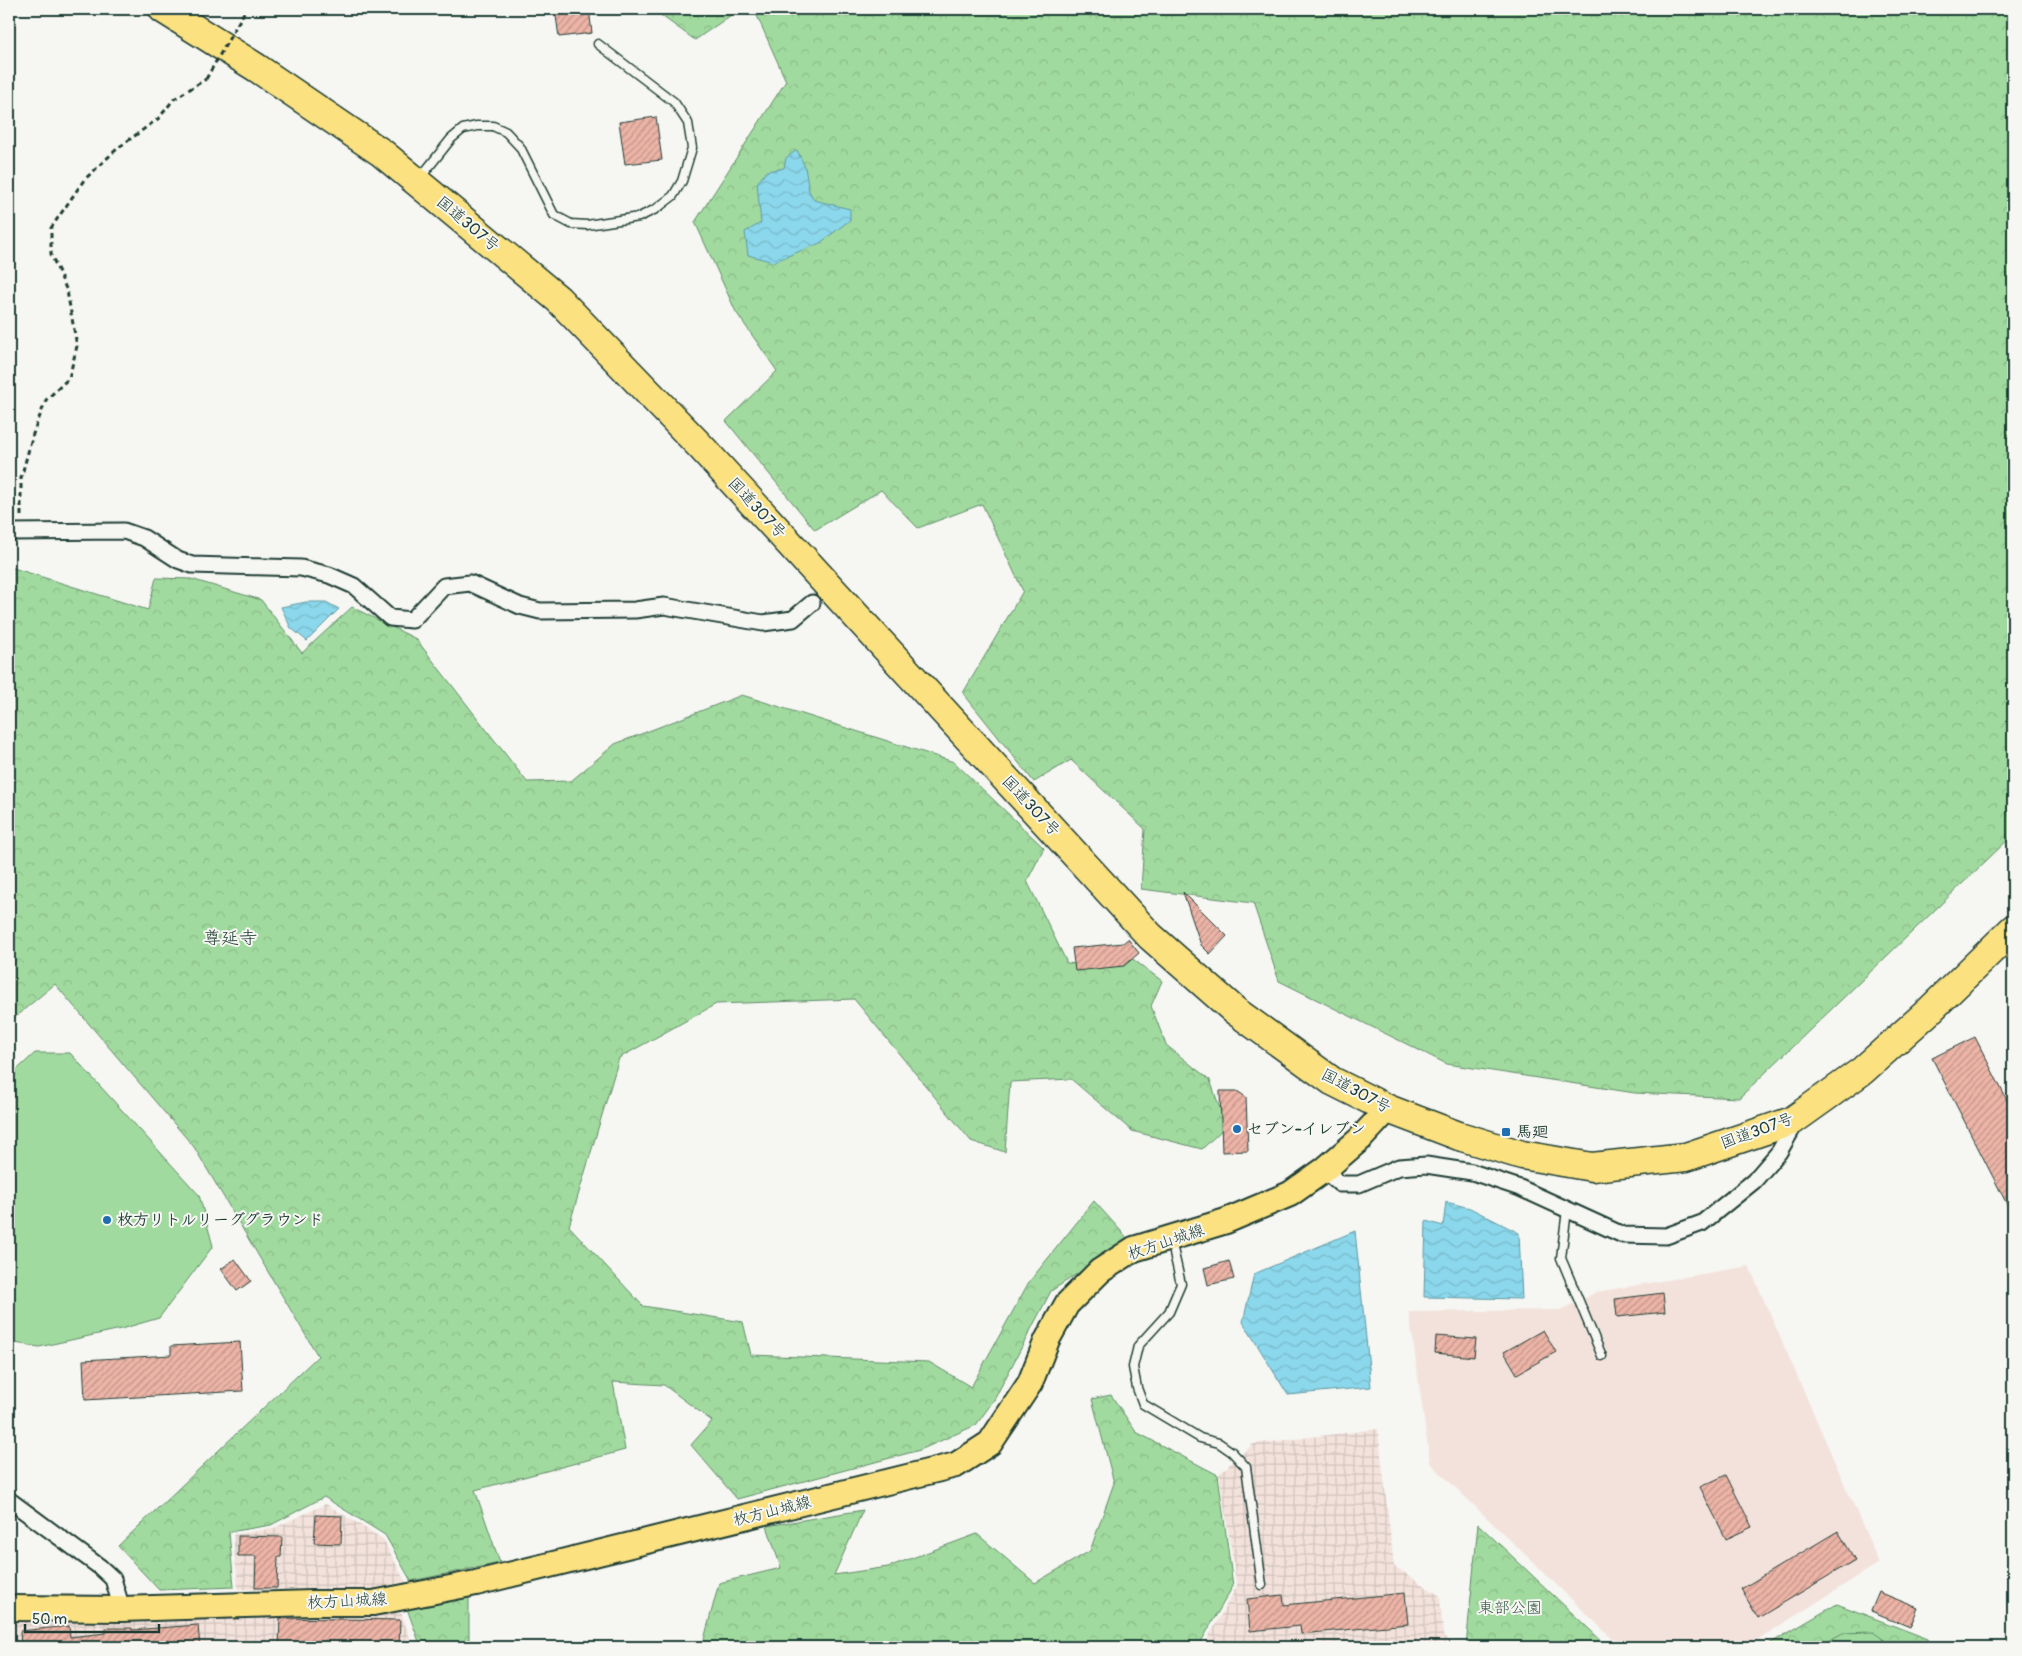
<svg xmlns="http://www.w3.org/2000/svg" width="2022" height="1656" font-family="Pangolin,'Klee One',sans-serif">
	<defs>
		<pattern id="industrial-grid" width="8" height="8" patternUnits="userSpaceOnUse" patternTransform="scale(1.25)"><rect width="8" height="8" fill="#f3e2dc"/><path d="M0 4h8M4 0v8" fill="none" stroke="#d0c3bd"/></pattern>
		<pattern id="forest-crowns" width="20" height="18" patternUnits="userSpaceOnUse" patternTransform="scale(1.25)"><rect width="20" height="18" fill="#a1da9e"/><path d="M2 6a3 3 0 1 1 6 0M12 15a3 3 0 1 1 6 0" fill="none" stroke="#8abc89"/></pattern>
		<pattern id="water-waves" width="16" height="10" patternUnits="userSpaceOnUse" patternTransform="scale(1.25)"><rect width="16" height="10" fill="#8bd7eb"/><path d="M0 5q4-4 8 0t8 0" fill="none" stroke="#78b9ca"/></pattern>
		<pattern id="building-hatch" width="6" height="6" patternUnits="userSpaceOnUse" patternTransform="scale(1.25)"><rect width="6" height="6" fill="#edb4a7"/><path d="M-1 1l2-2M0 6l6-6M5 7l2-2" fill="none" stroke="#bf9489"/></pattern>
	</defs>
	<rect width="100%" height="100%" fill="#f6f6f2"/>
	<filter id="ink" filterUnits="userSpaceOnUse"><feTurbulence type="fractalNoise" baseFrequency=".02" numOctaves="2"/><feDisplacementMap in="SourceGraphic" scale="10" xChannelSelector="R" yChannelSelector="G"/><feConvolveMatrix kernelMatrix="1 2 1 2 8 2 1 2 1" color-interpolation-filters="sRGB"/></filter>
	<g filter="url(#ink)">
		<path fill="#f3e2dc" d="M 1749,1266 L 1879,1563 L 1746,1647 L 1621,1647 L 1430,1463 L 1409,1312 L 1560,1310 L 1597,1292 Z"/>
		<g fill="url(#industrial-grid)">
			<path d="M 1378,1429 L 1394,1566 L 1440,1596 L 1443,1635 L 1453,1647 L 1203,1647 L 1237,1586 L 1219,1474 L 1253,1444 Z"/>
			<path d="M 326,1504 L 383,1539 L 409,1589 L 373,1594 L 238,1589 L 233,1535 L 274,1528 Z"/>
			<path d="M 401,1612 L 413,1647 L 100,1647 L 99,1619 Z"/>
			<path d="M 9,1616 L 98,1619 L 99,1647 L 9,1647 Z"/>
		</g>
		<g fill="url(#forest-crowns)" stroke="#608c69">
			<path d="M 652,9 L 740,9 L 695,40 Z"/>
			<path d="M 754,9 L 2013,9 L 2013,835 L 1739,1098 L 1635,1093 L 1447,1064 L 1279,981 L 1253,903 L 1141,889 L 1145,829 L 1071,760 L 1034,782 L 963,693 L 1023,591 L 982,504 L 918,528 L 881,490 L 815,530 L 726,421 L 777,371 L 736,312 L 695,222 L 786,81 Z"/>
			<path d="M 10,567 L 148,610 L 156,578 L 191,579 L 261,600 L 302,653 L 352,607 L 416,639 L 527,782 L 571,781 L 615,744 L 742,695 L 954,762 L 1044,848 L 1027,881 L 1067,963 L 1109,967 L 1122,951 L 1162,981 L 1151,1006 L 1166,1045 L 1210,1080 L 1226,1126 L 1202,1149 L 1132,1131 L 1071,1079 L 1010,1082 L 1005,1152 L 971,1141 L 854,999 L 716,1004 L 619,1058 L 569,1226 L 643,1306 L 743,1322 L 751,1355 L 929,1362 L 971,1387 L 1029,1282 L 1094,1201 L 1129,1240 L 1051,1291 L 994,1400 L 976,1425 L 920,1450 L 737,1499 L 691,1445 L 712,1421 L 664,1385 L 613,1382 L 625,1450 L 475,1490 L 500,1563 L 411,1581 L 385,1535 L 324,1497 L 271,1525 L 229,1532 L 234,1587 L 159,1590 L 118,1546 L 318,1356 L 194,1147 L 55,984 L 9,1022 Z"/>
			<path d="M 1111,1395 L 1136,1432 L 1218,1475 L 1233,1586 L 1198,1647 L 702,1647 L 719,1583 L 781,1568 L 767,1526 L 863,1510 L 834,1575 L 888,1567 L 977,1534 L 1035,1583 L 1090,1551 L 1114,1483 L 1092,1399 Z"/>
			<path d="M 1478,1524 L 1608,1647 L 1466,1647 Z"/>
			<path d="M 469,1593 L 469,1647 L 421,1647 L 406,1606 Z"/>
			<path d="M 1837,1604 L 1928,1639 L 1930,1647 L 1764,1647 Z"/>
		</g>
		<g fill="#a1da9e" stroke="#608c69">
			<path d="M 35,1053 L 70,1053 L 199,1195 L 213,1246 L 159,1318 L 121,1329 L 39,1347 L 9,1342 L 9,1077 Z"/>
			<path d="M 1873,1632 L 1894,1647 L 1816,1647 L 1843,1633 Z"/>
		</g>
		<g fill="url(#water-waves)" stroke="#6099a2">
			<path d="M 797,150 L 805,167 L 809,191 L 814,200 L 850,209 L 850,220 L 820,243 L 773,262 L 748,255 L 745,232 L 761,223 L 757,183 L 767,171 L 784,168 L 786,158 Z"/>
			<path d="M 306,602 L 326,602 L 339,609 L 307,641 L 291,628 L 281,607 Z"/>
			<path d="M 1446,1202 L 1470,1208 L 1519,1233 L 1522,1299 L 1424,1297 L 1426,1221 L 1443,1226 Z"/>
			<path d="M 1355,1231 L 1371,1387 L 1288,1395 L 1243,1322 L 1254,1274 Z"/>
		</g>
		<g fill="url(#building-hatch)" stroke="#1f3d34">
			<path d="M 555,9 L 589,9 L 592,33 L 559,37 Z"/>
			<path d="M 656,117 L 662,160 L 625,164 L 619,122 Z"/>
			<path d="M 1183,892 L 1227,936 L 1210,954 L 1201,945 Z"/>
			<path d="M 1128,939 L 1139,953 L 1124,966 L 1075,971 L 1072,948 L 1123,943 Z"/>
			<path d="M 1975,1037 L 2013,1112 L 2013,1216 L 1932,1058 Z"/>
			<path d="M 1220,1091 L 1237,1091 L 1246,1097 L 1248,1151 L 1222,1152 Z"/>
			<path d="M 235,1259 L 251,1281 L 237,1291 L 221,1269 Z"/>
			<path d="M 1229,1261 L 1234,1279 L 1208,1285 L 1204,1268 Z"/>
			<path d="M 1663,1293 L 1665,1312 L 1617,1317 L 1615,1299 Z"/>
			<path d="M 1543,1330 L 1556,1352 L 1517,1374 L 1504,1352 Z"/>
			<path d="M 1436,1336 L 1476,1339 L 1474,1357 L 1435,1353 Z"/>
			<path d="M 240,1342 L 243,1391 L 85,1400 L 83,1360 L 171,1355 L 171,1346 Z"/>
			<path d="M 1726,1475 L 1752,1527 L 1726,1539 L 1700,1487 Z"/>
			<path d="M 316,1515 L 342,1516 L 341,1544 L 314,1543 Z"/>
			<path d="M 1838,1531 L 1855,1560 L 1758,1618 L 1741,1589 Z"/>
			<path d="M 238,1536 L 282,1537 L 281,1557 L 278,1557 L 277,1588 L 255,1588 L 256,1556 L 238,1556 Z"/>
			<path d="M 1879,1592 L 1918,1608 L 1910,1627 L 1871,1611 Z"/>
			<path d="M 1405,1593 L 1408,1624 L 1301,1634 L 1300,1626 L 1250,1631 L 1247,1599 L 1283,1595 L 1284,1605 Z"/>
			<path d="M 280,1618 L 400,1620 L 399,1647 L 279,1647 Z"/>
			<path d="M 198,1625 L 200,1647 L 21,1647 L 20,1631 L 69,1626 L 70,1637 L 106,1633 L 106,1628 L 132,1628 L 132,1630 Z"/>
		</g>
		<g fill="none" stroke-linecap="round" stroke-linejoin="round">
			<defs>
				<g id="lane">
					<path d="M 420,178 L 451,139 L 463,129 L 477,126 L 493,126 L 506,132 L 520,147 L 554,215 L 571,224 L 587,225 L 639,217 L 656,209 L 673,196 L 682,181 L 692,148 L 688,123 L 674,102 L 598,44"/>
					<path d="M 1567,1210 L 1561,1258 L 1602,1356"/>
					<path d="M 1171,1240 L 1181,1284 L 1169,1312 L 1138,1346 L 1133,1367 L 1137,1388 L 1143,1404 L 1200,1438 L 1219,1443 L 1232,1452 L 1246,1467 L 1262,1585"/>
				</g>
				<g id="street">
					<path d="M 9,532 L 124,531 L 144,538 L 178,560 L 192,565 L 301,568 L 329,575 L 354,586 L 390,618 L 412,620 L 444,586 L 470,583 L 520,606 L 540,611 L 635,610 L 664,606 L 763,623 L 793,619 L 812,603"/>
					<path d="M 1324,1170 L 1340,1184 L 1359,1184 L 1399,1167 L 1426,1165 L 1472,1172 L 1520,1188 L 1623,1235 L 1666,1236 L 1702,1223 L 1754,1181 L 1779,1152 L 1791,1131 L 1792,1121"/>
					<path d="M 9,1500 L 100,1567 L 113,1579 L 122,1609"/>
				</g>
				<path id="primary" d="M 9,1608 L 122,1609 L 312,1603 L 373,1603 L 476,1583 L 956,1465 L 990,1443 L 1030,1383 L 1047,1340 L 1067,1304 L 1100,1271 L 1134,1249 L 1226,1221 L 1290,1194 L 1324,1170 L 1360,1139 L 1388,1109"/>
				<path id="highway" d="M 163,9 L 257,68 L 382,153 L 558,299 L 702,448 L 1150,936 L 1234,1010 L 1332,1081 L 1388,1109 L 1459,1136 L 1522,1155 L 1592,1167 L 1686,1157 L 1792,1121 L 1862,1071 L 1928,1012 L 2013,929"/>
			</defs>
			<use href="#lane" stroke="#1f3d34" stroke-width="11"/>
			<use href="#street" stroke="#1f3d34" stroke-width="19"/>
			<use href="#primary" stroke="#1f3d34" stroke-width="28"/>
			<use href="#highway" stroke="#1f3d34" stroke-width="31"/>
			<path stroke="#1f3d34" stroke-width="3" stroke-dasharray="5 4" stroke-linecap="butt" d="M 21,516 L 21,478 L 33,434 L 46,400 L 69,378 L 77,346 L 67,291 L 51,254 L 51,228 L 84,180 L 118,148 L 159,118 L 174,99 L 206,79"/>
			<use href="#lane" stroke="#f6f6f2" stroke-width="8"/>
			<use href="#street" stroke="#f6f6f2" stroke-width="15"/>
			<use href="#primary" stroke="#fbe180" stroke-width="24"/>
			<use href="#highway" stroke="#fbe180" stroke-width="28"/>
			<path stroke="#1f3d34" stroke-width="3" stroke-dasharray="5 4" stroke-linecap="butt" d="M 206,79 L 246,9"/>
		</g>
	</g>
	<g fill="#1f6fb2" stroke="#f6f6f2" stroke-width="2">
		<circle cx="1237" cy="1129" r="5"/>
		<rect x="1501" y="1127" width="10" height="10" rx="2.5"/>
		<circle cx="107" cy="1220" r="5"/>
	</g>
	<g text-anchor="middle" dominant-baseline="central" stroke-width="4" stroke-linejoin="round" paint-order="stroke">
		<g font-size="16" fill="#1f3d34" stroke="#f6f6f2">
			<text transform="translate(468 224) rotate(40)">国道307号</text>
			<text transform="translate(757 508) rotate(47)">国道307号</text>
			<text transform="translate(1031 806) rotate(47)">国道307号</text>
			<text transform="translate(1356 1091) rotate(28)">国道307号</text>
			<text transform="translate(1757 1131) rotate(-20)">国道307号</text>
			<text transform="translate(1166 1242) rotate(-19)">枚方山城線</text>
			<text transform="translate(772 1511) rotate(-14)">枚方山城線</text>
			<text transform="translate(347 1601) rotate(-3)">枚方山城線</text>
		</g>
		<g font-size="16" font-weight="bold" fill="#1f3d34" stroke="#f6f6f2" text-anchor="start">
			<text x="1247" y="1129">セブン-イレブン</text>
			<text x="1516" y="1132">馬廻</text>
			<text x="117" y="1220">枚方リトルリーググラウンド</text>
		</g>
		<g font-size="16" fill="#395c49" stroke="#f6f6f2">
			<text x="1510" y="1608">東部公園</text>
		</g>
		<g font-size="18" fill="#1f3d34" stroke="#f6f6f2">
			<text x="230" y="938">尊延寺</text>
		</g>
	</g>
	<rect width="2022" height="1656" fill="none" stroke="#f6f6f2" stroke-width="30"/>
	<rect x="15" y="15" width="1992" height="1626" fill="none" stroke="#1f3d34" stroke-width="2" filter="url(#ink)"/>
	<path d="M25 1624v8h134v-8" fill="none" stroke="#1f3d34" stroke-width="2.5"/>
	<text x="32" y="1624" font-size="15" fill="#1f3d34" stroke="#f6f6f2" stroke-width="4" paint-order="stroke">50 m</text>
</svg>
